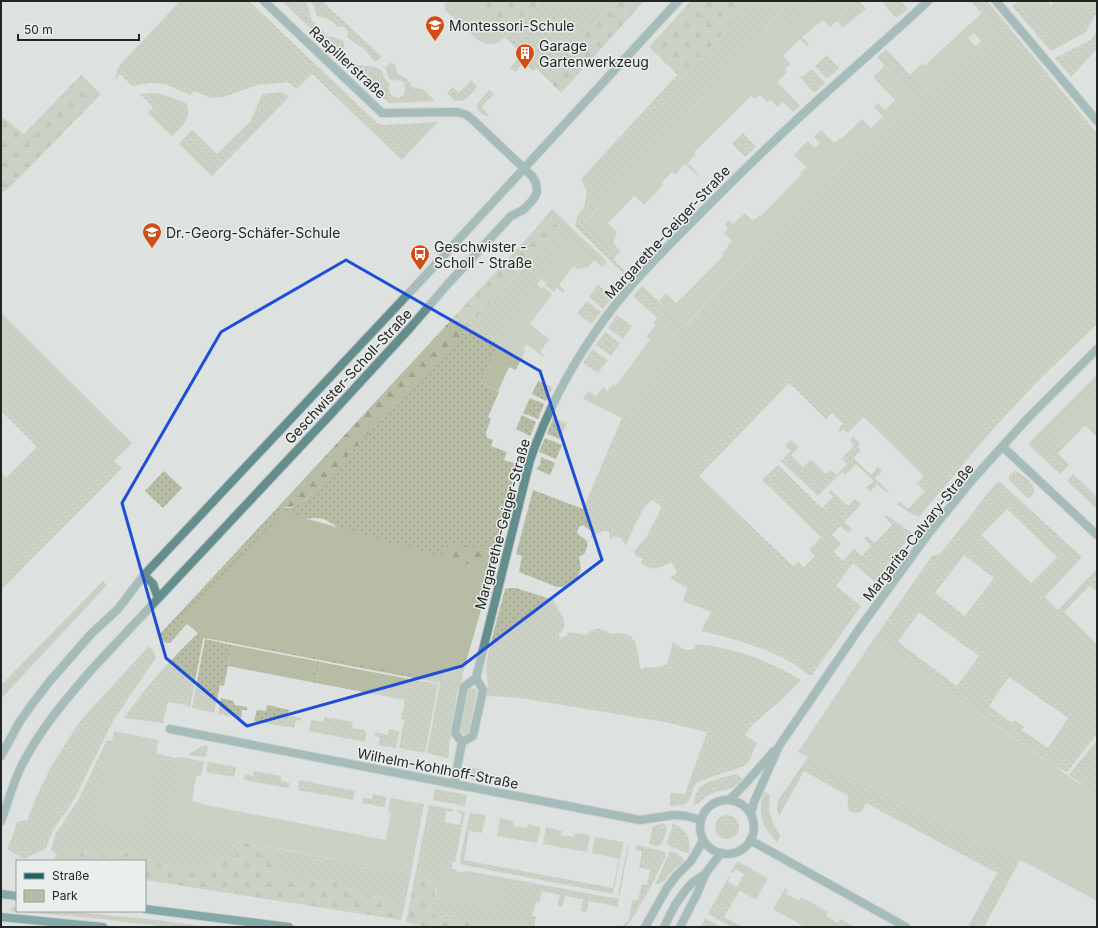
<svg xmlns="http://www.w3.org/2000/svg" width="1098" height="928" font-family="Inter,sans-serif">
	<defs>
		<pattern id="grass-dots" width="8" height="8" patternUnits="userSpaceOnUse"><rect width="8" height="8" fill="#b7bca4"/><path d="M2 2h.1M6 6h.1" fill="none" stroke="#9da18d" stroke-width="1.8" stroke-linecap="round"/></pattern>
		<pattern id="forest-firs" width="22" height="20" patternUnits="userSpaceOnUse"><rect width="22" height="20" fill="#b7bca4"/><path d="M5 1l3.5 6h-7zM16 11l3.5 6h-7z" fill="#9da18d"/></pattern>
	</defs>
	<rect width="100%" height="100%" fill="#dde1df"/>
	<g fill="url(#grass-dots)" fill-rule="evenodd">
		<path d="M 180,1 L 249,1 L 377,123 L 384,125 L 438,122 L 402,160 L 312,74 L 297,89 L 288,82 L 257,85 L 224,97 L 211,98 L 194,91 L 190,95 L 165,84 L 151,83 L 132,86 L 120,74 L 115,80 L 118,67 Z"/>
		<path d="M 282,1 L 305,1 L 308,6 L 311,19 L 313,22 L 317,25 L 328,37 L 330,36 L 344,41 L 344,51 L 346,55 L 353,63 L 357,65 L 375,67 L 380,69 L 383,73 L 385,79 L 390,84 C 388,89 388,93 393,96 C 407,105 412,74 393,81 L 388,77 L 385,67 L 392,62 L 396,67 L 397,73 L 407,79 L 412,87 L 423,89 L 435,101 L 389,103 Z"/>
		<path d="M 311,1 L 322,1 L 381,56 L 379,59 L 376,61 L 373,60 L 365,50 L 347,37 L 348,32 C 344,24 343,28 337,26 C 335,25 334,22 332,21 C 327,18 321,18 316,15 L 314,7 Z"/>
		<path d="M 541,1 L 615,1 L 546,78 L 536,68 L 533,71 L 524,63 L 515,72 L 510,68 L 522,54 L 505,37 Z"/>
		<path d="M 752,1 L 818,1 L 792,26 L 779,13 L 662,141 L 584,222 L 617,255 L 613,259 L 630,276 L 628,278 L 575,226 L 577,217 L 584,207 L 587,191 L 581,179 L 677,75 L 682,79 Z"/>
		<path d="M 833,1 L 859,1 L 866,9 L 850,22 Z"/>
		<path d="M 888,1 L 901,1 L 908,9 L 896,18 L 884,4 Z"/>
		<path d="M 971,1 L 987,1 L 1097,133 L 1097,324 L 1038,381 L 992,430 L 919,517 L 907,511 L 897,504 L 899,501 L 908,509 L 925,491 L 917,483 L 924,476 L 864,417 L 848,433 L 844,429 L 840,432 L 838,430 L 843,424 L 832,413 L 826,419 L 789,383 L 699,476 L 793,566 L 798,562 L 804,567 L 815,556 L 809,550 L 821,537 L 762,480 L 778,465 L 822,508 L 833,497 L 828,492 L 831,490 L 848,506 L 855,499 L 861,504 L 844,522 L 852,529 L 848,533 L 840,526 L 832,535 L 841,544 L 834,552 L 843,561 L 854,549 L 862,556 L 871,546 L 864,539 L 867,536 L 875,543 L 892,525 L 885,517 L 886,515 L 912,533 L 876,583 L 853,563 L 836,586 L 861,606 L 812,675 L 809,675 C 801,669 793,663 785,659 C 758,645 730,638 701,631 L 711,612 L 683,601 L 687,588 L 670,578 L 677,572 L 672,562 C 656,568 657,573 641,563 L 643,559 L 636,556 L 634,552 L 648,534 L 661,509 L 660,505 L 652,500 C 643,505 630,535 626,546 L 621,538 L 614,536 L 611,539 L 609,536 L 610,532 L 603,531 L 591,538 L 592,532 L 587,528 L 583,525 L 579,527 L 577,532 C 582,541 591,537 586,550 C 585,554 583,555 579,557 L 581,569 L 575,583 L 569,586 L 557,587 L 519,572 L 522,556 L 516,554 L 533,490 L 583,509 L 622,418 L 679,338 L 633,296 L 642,286 L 686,326 L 757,249 L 836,171 L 919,102 L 877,57 L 886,49 L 928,94 L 997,32 Z"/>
		<path d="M 1018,1 L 1048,1 L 1051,5 L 1055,1 L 1097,1 L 1097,12 L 1086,32 L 1051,51 L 1012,6 Z"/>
		<path d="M 1097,30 L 1097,49 L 1071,77 L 1055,58 L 1091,40 Z"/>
		<path d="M 827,55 L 839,68 L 827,79 L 815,66 Z"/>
		<path d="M 812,69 L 825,83 L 814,93 L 799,76 L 800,76 L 802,77 Z"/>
		<path d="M 471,80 L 477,86 L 471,94 L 463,101 L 455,101 L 447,93 L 453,87 L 459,93 Z"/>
		<path d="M 489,90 L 494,94 L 481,107 L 489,115 L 487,116 C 482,115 475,109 477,104 Z"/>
		<path d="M 282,92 L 289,97 L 212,176 L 179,144 L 192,130 L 217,154 L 251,121 L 262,94 Z"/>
		<path d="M 154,93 L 161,94 L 186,103 C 192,120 183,125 172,136 L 148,113 L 153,107 L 140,94 Z"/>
		<path d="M 743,133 L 756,147 L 745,157 L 732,144 Z"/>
		<path d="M 552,209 L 607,262 L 603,266 L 568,237 L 506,330 L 481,383 L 499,392 L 488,417 L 491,419 L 486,432 L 487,438 L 493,440 L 491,446 L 507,452 L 504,460 L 520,465 L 506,513 L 496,554 L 486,550 L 443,555 L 444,559 L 372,559 C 361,549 335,522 323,519 C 316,517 308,519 300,519 L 192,618 L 171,642 L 169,643 L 166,643 L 158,636 L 278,507 L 290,508 L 304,501 L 312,494 L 560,228 C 554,221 550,218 542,221 Z"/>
		<path d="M 598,285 L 613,297 L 603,309 L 589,297 Z"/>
		<path d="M 587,301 L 601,312 L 591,324 L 577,313 Z"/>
		<path d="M 1,313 L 132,443 L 114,461 L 122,468 L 119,471 L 1,590 L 1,473 L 6,478 L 37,447 L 1,411 Z"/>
		<path d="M 617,315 L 632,326 L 623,339 L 608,328 Z"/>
		<path d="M 605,332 L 620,343 L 611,356 L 596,345 Z"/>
		<path d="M 592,349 L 608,360 L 598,373 L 583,363 Z"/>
		<path d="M 1097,375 L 1097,409 L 1090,403 L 1057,436 L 1066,445 L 1058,453 L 1069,465 L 1060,474 L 1028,444 Z"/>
		<path d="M 538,381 L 553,387 L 546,401 L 532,394 Z"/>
		<path d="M 530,398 L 544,404 L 538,419 L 523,413 Z"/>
		<path d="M 522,415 L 536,422 L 530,436 L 516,429 Z"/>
		<path d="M 553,418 L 567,423 L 560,439 L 547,434 Z"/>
		<path d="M 853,437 L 860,444 L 857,447 L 861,450 L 854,458 L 871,475 L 878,467 L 882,471 L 875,478 L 889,492 L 887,493 L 877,484 L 870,492 L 866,488 L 874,481 L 856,464 L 845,475 L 842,472 L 818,496 L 781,461 L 791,451 L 785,446 L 791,440 L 799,447 L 791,455 L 803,467 L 811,459 L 826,474 L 831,470 L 836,475 L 847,464 L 842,458 L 854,446 L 850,440 Z"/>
		<path d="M 545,438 L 562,445 L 556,459 L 539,452 Z"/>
		<path d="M 541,457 L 555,463 L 550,475 L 536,469 L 540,465 Z"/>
		<path d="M 164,471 L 182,488 L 163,508 L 145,491 Z"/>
		<path d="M 1014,471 C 1024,473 1043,491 1029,498 L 1028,498 L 1009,480 L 1009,476 Z"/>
		<path d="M 1073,474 L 1097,497 L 1097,509 L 1067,481 Z"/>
		<path d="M 1000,482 L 1082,557 L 1045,597 L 1058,610 L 1096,570 L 1097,571 L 1097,592 L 1090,585 L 1064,612 L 1097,644 L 1097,734 L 1067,772 L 1058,768 L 873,640 L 932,556 L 940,554 L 996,483 ZM 1007,509 L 1057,557 L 1031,583 L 981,535 ZM 964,555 L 994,578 L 965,616 L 935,593 ZM 919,612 L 979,656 L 957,686 L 898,642 ZM 1009,677 L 1068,718 L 1048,748 L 1022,730 L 1024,727 L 1015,720 L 1012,723 L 989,706 Z"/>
		<path d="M 103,581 L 107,585 L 1,699 L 1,685 Z"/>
		<path d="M 508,588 L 516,588 L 553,600 L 564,619 L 564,627 L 559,635 L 560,638 L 566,636 L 569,632 L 586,635 C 595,626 601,628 611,634 C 640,629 636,650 641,670 L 646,667 L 661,667 L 667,664 L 669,657 L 673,642 C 680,647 685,652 694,649 L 696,644 C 733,647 770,661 801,680 L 786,696 L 753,724 L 745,735 L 757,743 L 749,761 L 744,766 L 700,781 C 690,787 694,792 689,800 C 687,802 686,804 684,805 L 670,806 L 670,793 L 685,794 L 707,732 L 665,722 L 521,698 L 486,696 L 488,684 L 486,670 L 488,654 L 505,589 Z"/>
		<path d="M 200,631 L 462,676 L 462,681 L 457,692 L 449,746 L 449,757 L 447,758 L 427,753 L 440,683 L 205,638 L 203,639 L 190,708 L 186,705 L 168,702 L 163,723 L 124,718 C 146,686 172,658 200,631 Z"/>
		<path d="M 205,639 L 232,645 L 224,686 L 220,685 L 214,713 L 192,708 Z"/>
		<path d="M 149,646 C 153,650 156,653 155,659 L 113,721 L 75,798 L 52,832 L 46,848 L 24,859 L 7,849 L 12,838 L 17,822 L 27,820 L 40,789 L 51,767 L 76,727 L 88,712 Z"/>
		<path d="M 316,661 L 320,662 L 316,683 L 311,682 Z"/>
		<path d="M 409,679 L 438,684 L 425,753 L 399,748 L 404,720 L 401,719 Z"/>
		<path d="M 471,688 L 475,689 L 477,691 L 469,732 L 467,734 L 462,734 L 460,732 L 468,690 Z"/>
		<path d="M 221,698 L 234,701 L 234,705 L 247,707 L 247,710 L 242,710 L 241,718 L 218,714 Z"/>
		<path d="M 267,705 L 289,710 L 288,715 L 301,718 L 301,721 L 296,720 L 294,728 L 254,721 L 257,710 L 266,711 Z"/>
		<path d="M 325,717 L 353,722 L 352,728 L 365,730 L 366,733 L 365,742 L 309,731 L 311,720 L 323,722 Z"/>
		<path d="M 389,729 L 399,731 L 396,748 L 378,745 L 380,737 L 374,736 L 375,732 L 388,735 Z"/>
		<path d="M 107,740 L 175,758 L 182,757 L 168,828 L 242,842 L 239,850 L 235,856 L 217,861 L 206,869 L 195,871 L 151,861 L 141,859 L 132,853 L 114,853 L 105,856 L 68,850 L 63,855 L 62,861 L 54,861 L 56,854 L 51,850 L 56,833 L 78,800 Z"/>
		<path d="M 1097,740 L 1097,822 L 1075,796 L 1081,783 L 1069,775 Z"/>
		<path d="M 205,745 L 208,746 L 206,757 L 189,755 L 190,753 Z"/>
		<path d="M 808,757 L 970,835 L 968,839 L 982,846 L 984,842 L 1020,860 L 984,927 L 968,927 L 997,873 L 866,803 L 861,812 C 847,816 847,807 848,796 L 804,771 L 779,816 L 777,808 L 779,799 Z"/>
		<path d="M 208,762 L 236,767 L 234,777 L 206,772 Z"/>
		<path d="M 469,767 L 484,770 L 481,783 C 473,781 469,779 467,771 Z"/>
		<path d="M 254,771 L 281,776 L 281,781 L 290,783 L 288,788 L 244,780 L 245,774 L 253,776 Z"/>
		<path d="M 736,774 L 743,779 C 730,794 723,787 709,795 C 703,798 700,804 693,805 C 694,800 695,794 698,790 C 703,781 726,777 736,774 Z"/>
		<path d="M 299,780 L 355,791 L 353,800 L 298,790 Z"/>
		<path d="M 435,789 L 467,795 L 465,806 L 433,800 Z"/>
		<path d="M 764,791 L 770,795 L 769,809 L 772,820 L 780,836 L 777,842 C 761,826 757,813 764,791 Z"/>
		<path d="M 373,794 L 386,797 L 385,807 L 362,803 L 363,798 L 372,799 Z"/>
		<path d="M 417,803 L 424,804 L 404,909 L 378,897 L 357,893 L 340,884 L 330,880 L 313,880 L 303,876 L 285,878 L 276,875 L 275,868 L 278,849 L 404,872 Z"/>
		<path d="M 429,805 L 452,809 L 453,810 L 453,812 L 446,811 L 445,822 L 460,825 L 462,814 L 457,812 L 457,810 L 465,812 L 455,862 L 453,862 L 452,869 L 457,870 L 456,873 L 462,873 L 467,871 L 619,899 L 618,907 L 589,901 L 586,912 L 581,911 L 583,899 L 565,896 L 562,907 L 557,906 L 560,895 L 542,891 L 539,903 L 536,902 L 532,916 L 536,917 L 534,927 L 481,927 C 472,923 454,918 444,920 L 433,914 L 432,905 L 437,893 L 436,884 L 416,871 Z"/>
		<circle cx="727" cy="827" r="12"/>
		<path d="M 664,823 L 667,830 L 661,845 L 656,846 L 649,844 L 653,826 Z"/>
		<path d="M 672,823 C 686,829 692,838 689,854 L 670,846 L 667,843 L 672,828 Z"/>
		<path d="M 466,830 L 469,830 L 464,860 L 613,888 L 619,858 L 620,859 L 613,894 L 464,865 L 461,863 L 460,860 Z"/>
		<path d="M 628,843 L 629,844 L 620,895 L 618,895 Z"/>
		<path d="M 637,845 L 663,851 L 665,852 L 666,856 L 650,888 L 635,914 L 626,927 L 621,927 L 629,920 L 632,900 L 638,900 L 642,884 L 647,885 L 650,870 L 639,868 L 642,851 L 636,850 Z"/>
		<path d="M 671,851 L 681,856 L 684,860 L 680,865 L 669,874 L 665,881 L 655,885 L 669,853 Z"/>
		<path d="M 737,861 L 752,869 L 724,917 L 742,927 L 731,927 L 708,914 L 729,876 L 730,877 L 728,882 L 737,887 L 744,874 L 735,869 L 733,873 L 731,872 Z"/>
		<path d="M 12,906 L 17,907 L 17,911 L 65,911 L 158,920 L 208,927 L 166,927 L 94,918 L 11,911 Z"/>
		<path d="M 705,918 L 720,927 L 701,927 Z"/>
	</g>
	<g fill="url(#forest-firs)">
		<path d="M 468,1 L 541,1 L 505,37 Z"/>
		<path d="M 615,1 L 644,1 L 561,93 L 546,78 Z"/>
		<path d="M 691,1 L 752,1 L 682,79 L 649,47 Z"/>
		<path d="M 81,75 L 101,94 L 9,188 L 1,193 L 1,116 L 24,134 Z"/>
		<path d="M 547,219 L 551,219 L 560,228 L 312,494 C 299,505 295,508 278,507 L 529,236 L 542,221 Z"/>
		<path d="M 448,545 C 465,545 480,548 496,554 L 492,571 L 455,561 L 444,559 C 442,551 440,550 448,545 Z"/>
		<path d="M 242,842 L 278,849 L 275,868 L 276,875 L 285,878 L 303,876 L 313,880 L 330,880 L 340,884 L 357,893 L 378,897 L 404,909 L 401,920 L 145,880 L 145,861 L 62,861 L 63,855 L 68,850 L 105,856 L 114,853 L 132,853 L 141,859 L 151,861 L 195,871 L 206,869 L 217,861 L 235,856 L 239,850 Z"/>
		<path d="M 416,871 L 436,884 C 437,896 432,903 433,914 L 444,920 C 456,918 470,922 481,927 L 427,927 L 406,922 Z"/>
	</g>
	<g fill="#b7bca4" fill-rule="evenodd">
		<path d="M 448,1 L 468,1 L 505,37 C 484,56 471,32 456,19 C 453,16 446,14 445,9 C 444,6 446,3 448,1 Z"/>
		<path d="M 818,1 L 833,1 L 850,22 L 843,28 L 837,21 L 830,27 L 823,20 L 802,37 L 809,45 L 807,46 L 800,39 L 783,56 L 790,64 L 785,70 L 787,72 L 777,82 L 800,106 L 793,112 L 783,102 L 777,107 L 770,99 L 767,102 L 760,95 L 755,99 L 751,96 L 694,152 L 696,154 L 688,163 L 700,176 L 699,177 L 685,164 L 675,175 L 672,172 L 661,183 L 663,185 L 644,205 L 634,196 L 608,223 L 617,232 L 613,243 L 621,251 L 617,255 L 584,223 L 662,141 L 780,12 L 792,26 Z"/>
		<path d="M 982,13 L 997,32 L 928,94 L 910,75 L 922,64 L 924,66 ZM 974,33 L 981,41 L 975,46 L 968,38 Z"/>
		<path d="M 885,66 L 919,102 L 836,171 L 757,249 L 685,326 L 659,301 L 666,293 L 676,303 L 682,297 L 683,297 L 724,255 L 722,254 L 728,247 L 727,246 L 732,241 L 724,233 L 728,229 L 725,225 L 729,220 L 733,224 L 745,213 L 753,221 L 760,215 L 761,216 L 801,175 L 800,173 L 806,167 L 794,155 L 807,141 L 815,148 L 820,143 L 814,137 L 821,130 L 834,143 L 840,138 L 841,139 L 862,119 L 871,128 L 883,117 L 874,107 L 878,103 L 885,110 L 895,100 L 873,77 Z"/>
		<path d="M 568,236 L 603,266 L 602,267 L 594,260 L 588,267 L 577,269 L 573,266 L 559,285 L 565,291 L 563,293 L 557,288 L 554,292 L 545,285 L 546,283 L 541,279 L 537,285 L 542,288 L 543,287 L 552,294 L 530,324 L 549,339 L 540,352 L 544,355 L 543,356 L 527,345 L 523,349 L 525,351 L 516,370 L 509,367 L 498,391 L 481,383 L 506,330 Z"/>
		<path d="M 657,318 L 679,338 L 622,418 L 583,399 L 589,391 L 596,396 L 603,387 L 608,391 L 613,384 L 616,386 L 650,339 L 647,336 L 656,325 L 653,322 Z"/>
		<path d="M 1090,403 L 1097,409 L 1097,437 L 1085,425 L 1066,445 L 1057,436 Z"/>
		<path d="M 283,512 L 492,571 L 460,683 L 201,636 L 183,620 Z"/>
		<path d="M 873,640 L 1097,796 L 1097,901 L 1034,867 L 984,843 L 982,846 L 968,839 L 970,835 L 798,752 Z"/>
		<path d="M 232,645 L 316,661 L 311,682 L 228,666 Z"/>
		<path d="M 320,662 L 409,679 L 405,700 L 316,683 Z"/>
		<path d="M 114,731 L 158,740 L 154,773 L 142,832 L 95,823 Z"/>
		<path d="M 182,757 L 204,762 L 201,776 L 196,776 L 192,801 L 201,803 L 201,804 L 386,840 L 391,813 L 388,812 L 391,798 L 417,803 L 404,872 L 168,828 Z"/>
		<path d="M 470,813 L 486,815 L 482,833 L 466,830 Z"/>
		<path d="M 500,818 L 514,821 L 514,826 L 527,828 L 528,824 L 541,827 L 537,843 L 497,836 Z"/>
		<path d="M 546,827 L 562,831 L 561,835 L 574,837 L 575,833 L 590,835 L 587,852 L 543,844 Z"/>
		<path d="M 595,837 L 624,842 L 620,859 L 592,853 Z"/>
		<path d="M 445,869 L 502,880 L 496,909 L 439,898 Z"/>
		<path d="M 752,869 L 768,879 L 756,900 L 739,890 Z"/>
		<path d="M 785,888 L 788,890 L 786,894 L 799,901 L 801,897 L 828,912 L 826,916 L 838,923 L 840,919 L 855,927 L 805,927 L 773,909 Z"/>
	</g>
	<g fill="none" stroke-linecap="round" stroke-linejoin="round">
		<defs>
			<g id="street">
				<path d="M 996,1 L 1097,121"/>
				<path d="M 1003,447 L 1097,535"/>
				<path d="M 144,575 L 153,584 L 158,598"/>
				<path d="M 170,729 L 640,820 L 674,815 L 686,816 L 701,820"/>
				<path d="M 462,742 L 455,733 L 464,687 L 476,678 L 530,460 C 546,414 568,371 596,331 C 621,294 653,261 685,229 C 728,185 772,142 818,100 C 854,67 892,35 928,1"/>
				<path d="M 1,756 L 20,721 L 33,703 L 50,681 L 91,634 L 118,609 L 144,575 L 162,556 L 425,276 L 678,1"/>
				<path d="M 454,784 L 462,742 L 473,736 L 483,690 L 476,678"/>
				<path d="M 729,800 L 744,785 L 774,751"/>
				<circle cx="727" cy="827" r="27"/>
				<path d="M 751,814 L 754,802 L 779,746 L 859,629 L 929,533 L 973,479 L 1028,418 L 1097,349"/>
				<path d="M 1,821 C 7,805 12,787 19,771 C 37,733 65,700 93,668 L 331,414 L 410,328 L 447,285 L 511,216 L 523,210 L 531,202 L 534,198 L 537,192 L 536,183 L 532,176 L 511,156 L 473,120 L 467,115 L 457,112 L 382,113 L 264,1"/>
				<path d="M 750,840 L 906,927"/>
				<path d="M 645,927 L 667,888 L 676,876 L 691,861 L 700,846 L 703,839"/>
				<path d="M 664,927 L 675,905 L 685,891 L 692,883 L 705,874 L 721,853"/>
				<path d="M 680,927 L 698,892 L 705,874"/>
			</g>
			<g id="secondary">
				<path d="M 1,894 L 17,896"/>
				<path d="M 145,909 L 289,927"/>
				<path d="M 1,917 L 103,927"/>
			</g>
		</defs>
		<use href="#street" stroke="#bcbfbd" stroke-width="10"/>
		<use href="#secondary" stroke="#bcbfbd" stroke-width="10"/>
		<use href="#street" stroke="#638e8e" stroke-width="8"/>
		<use href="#secondary" stroke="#1a6666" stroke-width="8"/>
	</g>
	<path d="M0 0H1098V928H0ZM 346,260 L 540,371 L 602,560 L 462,666 L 247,726 L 166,658 L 122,503 L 221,332 Z" fill="#dde1df" fill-opacity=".55" fill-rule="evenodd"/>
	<path fill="none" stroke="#1d4ed8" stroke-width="3" stroke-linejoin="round" d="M 346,260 L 540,371 L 602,560 L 462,666 L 247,726 L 166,658 L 122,503 L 221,332 Z"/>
	<defs>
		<symbol id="school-pin" viewBox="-11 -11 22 30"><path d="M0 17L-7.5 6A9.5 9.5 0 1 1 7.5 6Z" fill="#d24c14" stroke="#eaefed"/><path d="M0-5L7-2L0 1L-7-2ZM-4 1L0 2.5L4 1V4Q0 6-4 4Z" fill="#fff"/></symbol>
		<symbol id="building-pin" viewBox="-11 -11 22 30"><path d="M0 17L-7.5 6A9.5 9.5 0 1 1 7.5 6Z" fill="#d24c14" stroke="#eaefed"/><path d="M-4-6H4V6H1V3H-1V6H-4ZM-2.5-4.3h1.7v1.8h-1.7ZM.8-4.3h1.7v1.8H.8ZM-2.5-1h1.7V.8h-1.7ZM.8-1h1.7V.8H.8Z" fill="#fff"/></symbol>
		<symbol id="bus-pin" viewBox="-11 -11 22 30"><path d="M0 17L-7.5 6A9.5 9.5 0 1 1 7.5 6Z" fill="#d24c14" stroke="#eaefed"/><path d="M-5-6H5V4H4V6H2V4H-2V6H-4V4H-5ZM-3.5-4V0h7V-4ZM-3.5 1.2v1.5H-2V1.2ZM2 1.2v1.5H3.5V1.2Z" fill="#fff"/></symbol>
	</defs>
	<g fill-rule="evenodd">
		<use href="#school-pin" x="424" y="14" width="22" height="30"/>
		<use href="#building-pin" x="514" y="42" width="22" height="30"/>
		<use href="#school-pin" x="141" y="221" width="22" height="30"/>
		<use href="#bus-pin" x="409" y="243" width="22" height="30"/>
	</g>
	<g text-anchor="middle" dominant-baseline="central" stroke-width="3" stroke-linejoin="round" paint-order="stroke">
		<g font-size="14" fill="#232524" stroke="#eaefed" text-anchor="start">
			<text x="449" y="25">Montessori-Schule</text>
			<text x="539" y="45">Garage<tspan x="539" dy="16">Gartenwerkzeug</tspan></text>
			<text x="166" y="232">Dr.-Georg-Schäfer-Schule</text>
			<text x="434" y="246">Geschwister -<tspan x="434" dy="16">Scholl - Straße</tspan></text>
		</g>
		<g font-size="14" fill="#232524" stroke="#eaefed">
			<text transform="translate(348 62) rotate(43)">Raspillerstraße</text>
			<text transform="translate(667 232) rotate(-47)">Margarethe-Geiger-Straße</text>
			<text transform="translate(348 376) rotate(-47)">Geschwister-Scholl-Straße</text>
			<text transform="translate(502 524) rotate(-75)">Margarethe-Geiger-Straße</text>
			<text transform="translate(918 532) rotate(-52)">Margarita-Calvary-Straße</text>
			<text transform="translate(438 768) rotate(11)">Wilhelm-Kohlhoff-Straße</text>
		</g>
	</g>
	<rect width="1098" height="928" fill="none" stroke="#232524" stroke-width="4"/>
	<rect x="16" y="860" width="130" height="52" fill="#eaefed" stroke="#9a9e9d"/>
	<rect x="24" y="873" width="20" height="6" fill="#1a6666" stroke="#9a9e9d"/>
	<text x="52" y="880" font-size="12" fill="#232524">Straße</text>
	<rect x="24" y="890" width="20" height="12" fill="#b7bca4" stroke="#9a9e9d"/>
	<text x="52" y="900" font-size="12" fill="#232524">Park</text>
	<path d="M18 34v6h121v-6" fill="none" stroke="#232524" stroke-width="2"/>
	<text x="24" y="34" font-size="12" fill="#232524" stroke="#eaefed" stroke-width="3" paint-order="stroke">50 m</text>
</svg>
